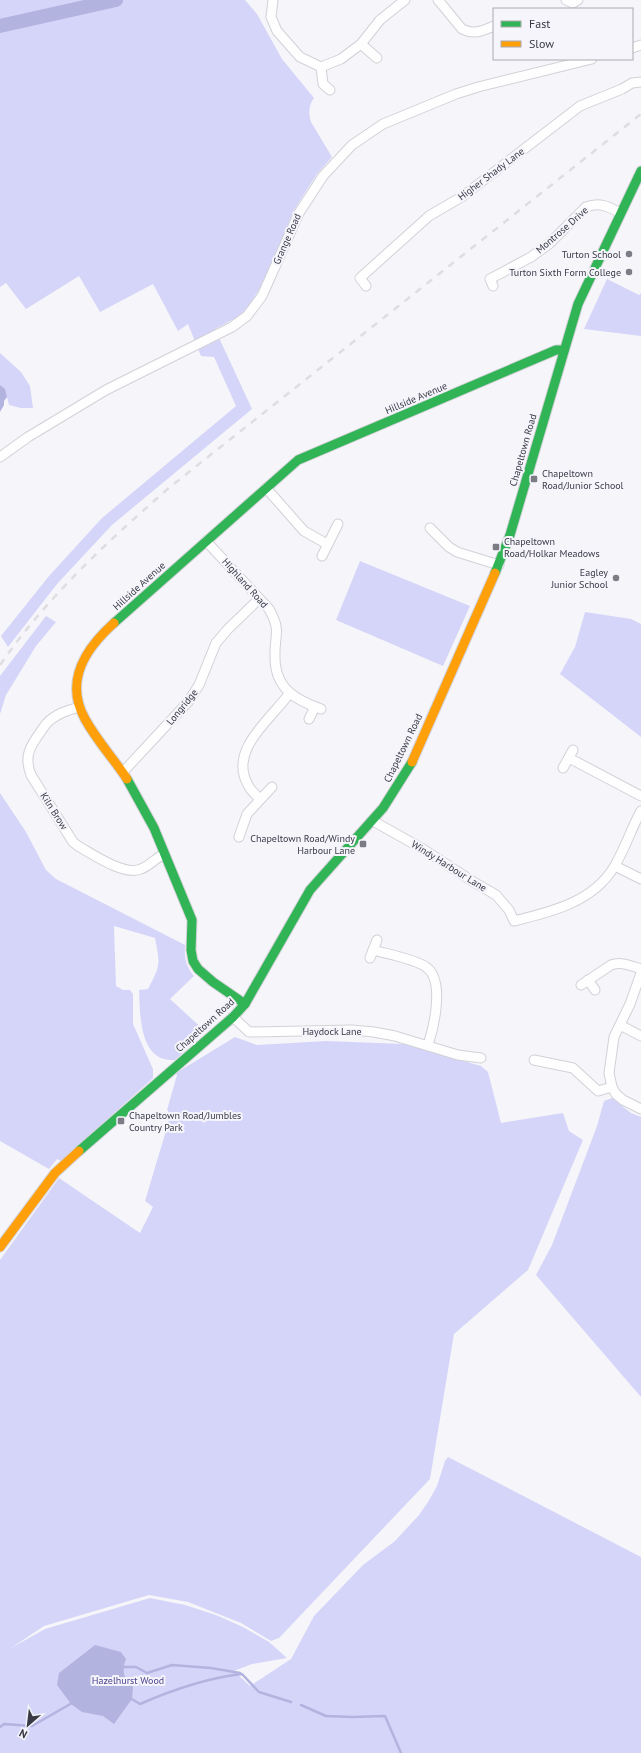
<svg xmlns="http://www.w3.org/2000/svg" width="641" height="1753" font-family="'PT Sans',sans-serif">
	<rect width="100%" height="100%" fill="#f6f6fa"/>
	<g fill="#d5d5f9">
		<path d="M 0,0 L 245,0 L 257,14 L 282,59 L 314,98 C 309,105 308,113 311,122 L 332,157 L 317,174 L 294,210 L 269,272 L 262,285 L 245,311 L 234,319 L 215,329 L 252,409 L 112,525 L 57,584 L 8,647 L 1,636 L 49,576 L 102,518 L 236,406 L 214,357 L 201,356 L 188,324 L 178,331 L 153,284 L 100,312 L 79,276 L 26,309 L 6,283 L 0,287 Z"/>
		<path d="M 607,279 L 639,295 L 641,293 L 641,336 L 584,329 Z"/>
		<path d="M 0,353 L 21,372 L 30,386 L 33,408 L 21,408 L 9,405 L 7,397 L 0,385 Z"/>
		<path d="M 360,561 L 470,606 L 443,666 L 336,620 Z"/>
		<path d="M 585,612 L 631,619 L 641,624 L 641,737 L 560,674 L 575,647 Z"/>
		<path d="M 46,616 L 56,622 L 36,646 L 6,695 L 0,714 L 0,676 Z"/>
		<path d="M 0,793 L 26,832 L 46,870 L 56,879 L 185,945 C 184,958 186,966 194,976 L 170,999 L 205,1031 L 175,1060 C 139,1063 140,1014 139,990 L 148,989 C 161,964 160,965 155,938 L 114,926 L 116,986 L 123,990 L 130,990 L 133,994 L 133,1024 L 153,1069 L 153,1078 L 61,1161 L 57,1159 L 49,1169 L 0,1141 Z"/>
		<path d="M 235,1037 L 257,1045 L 326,1041 L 404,1044 L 481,1066 L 488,1072 L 501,1123 L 563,1113 L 569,1131 L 583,1140 L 528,1270 L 454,1334 L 430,1479 L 279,1638 L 271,1641 L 241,1623 L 188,1602 L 149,1595 L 44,1626 L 11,1648 L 45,1629 L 150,1598 L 185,1605 L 216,1615 L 243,1627 L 269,1642 L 287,1658 L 252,1664 L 234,1671 L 250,1686 L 291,1659 L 314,1616 L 363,1565 L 395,1541 L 419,1515 L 428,1502 L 437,1486 L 445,1461 L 448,1457 L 641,1557 L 641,1753 L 0,1753 L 0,1260 L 59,1178 L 140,1233 L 153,1207 L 145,1201 L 168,1124 L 170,1114 L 167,1110 L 177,1075 L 176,1073 Z"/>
		<path d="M 612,1098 L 631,1113 L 641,1117 L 641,1397 L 536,1275 L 552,1245 L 597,1126 L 604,1101 Z"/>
	</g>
	<g fill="#b3b3e0">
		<path d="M 0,385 L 5,389 L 7,397 L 4,401 L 4,405 L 0,412 Z"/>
		<path d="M 95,1645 L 121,1652 L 126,1659 C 121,1670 124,1680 133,1687 L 132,1699 L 114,1724 L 103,1716 L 82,1712 L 71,1704 L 57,1685 L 59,1673 Z"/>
	</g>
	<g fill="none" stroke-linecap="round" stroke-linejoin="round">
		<g stroke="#b3b3e0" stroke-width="2.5">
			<path d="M 120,1667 L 136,1667 L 147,1673 L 172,1665 L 211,1668 L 240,1673"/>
			<path d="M 130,1698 L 140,1704 C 172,1690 207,1678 242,1674 L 259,1692 L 291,1702"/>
			<path d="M 301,1705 L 326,1716 L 352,1717 L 385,1716 L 401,1753"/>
			<path d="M 0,1727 L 4,1724 L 32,1726 L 72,1703"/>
		</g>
		<path stroke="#b3b3e0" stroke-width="14" d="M 0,26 L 116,0"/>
		<defs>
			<g id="street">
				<path d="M 273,0 L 271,17 L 277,31 L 300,57 L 321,67 L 341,59 L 361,44 L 380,20 L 405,0"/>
				<path d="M 438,0 L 462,29 C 474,35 482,31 494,26"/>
				<path d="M 566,0 L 573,3 L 578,0"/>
				<path d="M 361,44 L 377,58"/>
				<path d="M 632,48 L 641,45"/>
				<path d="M 321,67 L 323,84 L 330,90"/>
				<path d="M 366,286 L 360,278 L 429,216 L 463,196 L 580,106 L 622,89 L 632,83 L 641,82"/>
				<path d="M 493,286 L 490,279 L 531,257 L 549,244 L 586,207 C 599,202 608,206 620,213"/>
				<path d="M 0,457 L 28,437 L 106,390 L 232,327 L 247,316 L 262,296 L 299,213 L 323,176 L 352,145 L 383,124 L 456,94 L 478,87 L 592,59"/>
				<path d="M 266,488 L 304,531 L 327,544"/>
				<path d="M 430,528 L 449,547 L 457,552 L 499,565"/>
				<path d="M 206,541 L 269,609 C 282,632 274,635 275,657 C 275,689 296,700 321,709"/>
				<path d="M 322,556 L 338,524"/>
				<path d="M 80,707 C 68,710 55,714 46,724 C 34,742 22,752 31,775 L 73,842 L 78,846 C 94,855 124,876 141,869 C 149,866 156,858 164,854"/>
				<path d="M 309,719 L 315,707"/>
				<path d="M 569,758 L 641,796"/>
				<path d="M 563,768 L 573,750"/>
				<path d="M 123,772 L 188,702 L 199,685 L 216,643 L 228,629 L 259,599"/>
				<path d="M 260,799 C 256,795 251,791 248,785 C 228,750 271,719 289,694"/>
				<path d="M 373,821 L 423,849 L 472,881 L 496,895 L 509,910 L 514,921 C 551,912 593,902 614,867 C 625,849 631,829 641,811"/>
				<path d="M 239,837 L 247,814 L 272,787"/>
				<path d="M 615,866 L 641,879"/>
				<path d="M 373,950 C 387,954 415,959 426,967 C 445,980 434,1027 428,1045"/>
				<path d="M 370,958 L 377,940"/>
				<path d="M 641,973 L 630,1004 L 614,1037 L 609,1073 L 612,1087 L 616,1094 L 623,1100 L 641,1109"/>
				<path d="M 588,980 L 595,990"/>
				<path d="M 581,985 L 611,965 C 622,961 631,966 641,969"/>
				<path d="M 233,1017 L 249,1032 L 352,1030 L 374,1032 L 395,1036 L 458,1055 L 481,1058"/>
				<path d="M 620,1025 L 641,1036"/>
				<path d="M 534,1060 L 573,1068 L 598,1091 L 612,1087"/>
			</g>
			<g id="fast">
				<path d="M 495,573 L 510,535 L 578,304 L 641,171"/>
				<path d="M 114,623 L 298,460 L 556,350 L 564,350"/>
				<path d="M 127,779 L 154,828 L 192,920 L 191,950 L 193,961 L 198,969 L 213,982 L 245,1004"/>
				<path d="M 79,1151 L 233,1017 L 245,1004 L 310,890 L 383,808 L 412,762"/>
			</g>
			<g id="slow">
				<path d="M 114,623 C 85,649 64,681 85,719 C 97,741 114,759 127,779"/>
				<path d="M 412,762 L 495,573"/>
				<path d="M 0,1247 L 55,1173 L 79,1151"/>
			</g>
		</defs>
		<use href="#street" stroke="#d1d1d8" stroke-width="11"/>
		<use href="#fast" stroke="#d1d1d8" stroke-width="11"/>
		<use href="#slow" stroke="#d1d1d8" stroke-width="11"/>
		<use href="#street" stroke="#fefefe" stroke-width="9"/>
		<use href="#fast" stroke="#30b455" stroke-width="9"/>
		<use href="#slow" stroke="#ff9f0a" stroke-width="9"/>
		<path stroke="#dedee0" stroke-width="2.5" stroke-dasharray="7 7" stroke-linecap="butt" d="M 0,665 C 47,597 108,541 170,487 L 641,114"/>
	</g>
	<g fill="#7b7c84" stroke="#f5f5fb" stroke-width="1.5">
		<circle cx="629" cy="254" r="4"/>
		<circle cx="629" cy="272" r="4"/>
		<rect x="530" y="475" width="8" height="8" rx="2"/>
		<rect x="492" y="543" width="8" height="8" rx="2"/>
		<circle cx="616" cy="578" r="4"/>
		<rect x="359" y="840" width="8" height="8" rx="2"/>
		<rect x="117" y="1117" width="8" height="8" rx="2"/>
	</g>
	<g text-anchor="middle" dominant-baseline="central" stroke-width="4" stroke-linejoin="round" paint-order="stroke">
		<g font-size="10" fill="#393a45" stroke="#f5f5fb">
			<text transform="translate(491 174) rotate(-37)">Higher Shady Lane</text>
			<text transform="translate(562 230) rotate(-41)">Montrose Drive</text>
			<text transform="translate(287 239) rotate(-66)">Grange Road</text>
			<text transform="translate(416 398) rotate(-23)">Hillside Avenue</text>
			<text transform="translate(523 450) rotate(-74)">Chapeltown Road</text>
			<text transform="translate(245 583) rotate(48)">Highland Road</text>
			<text transform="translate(139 586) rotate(-42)">Hillside Avenue</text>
			<text transform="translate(182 707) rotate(-51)">Longridge</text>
			<text transform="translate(403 748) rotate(-64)">Chapeltown Road</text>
			<text transform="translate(54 811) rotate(58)">Kiln Brow</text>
			<text transform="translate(449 866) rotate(32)">Windy Harbour Lane</text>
			<text transform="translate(205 1025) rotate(-42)">Chapeltown Road</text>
			<text x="332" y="1031">Haydock Lane</text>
		</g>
		<g font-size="10" fill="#393a45" stroke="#f5f5fb" text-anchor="end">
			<text x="621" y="254">Turton School</text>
			<text x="621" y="272">Turton Sixth Form College</text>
			<text x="542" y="473" text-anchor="start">Chapeltown<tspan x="542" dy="12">Road/Junior School</tspan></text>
			<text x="504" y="541" text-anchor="start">Chapeltown<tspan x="504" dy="12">Road/Holkar Meadows</tspan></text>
			<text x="608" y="572">Eagley<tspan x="608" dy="12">Junior School</tspan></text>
			<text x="355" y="838">Chapeltown Road/Windy<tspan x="355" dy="12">Harbour Lane</tspan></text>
			<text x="129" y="1115" text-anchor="start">Chapeltown Road/Jumbles<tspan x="129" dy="12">Country Park</tspan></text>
		</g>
		<g font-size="10" fill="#4b4390" stroke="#f5f5fb">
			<text x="128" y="1680">Hazelhurst Wood</text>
		</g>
	</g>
	<rect x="493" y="8" width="140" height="52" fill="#f5f5fb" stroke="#aaaab2"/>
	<rect x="501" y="21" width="20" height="6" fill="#30b455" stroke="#aaaab2"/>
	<text x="529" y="28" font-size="12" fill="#393a45">Fast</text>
	<rect x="501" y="41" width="20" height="6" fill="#ff9f0a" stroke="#aaaab2"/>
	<text x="529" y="48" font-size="12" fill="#393a45">Slow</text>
	<g transform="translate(28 1725) rotate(208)" stroke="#f5f5fb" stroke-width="3" paint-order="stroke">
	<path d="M0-3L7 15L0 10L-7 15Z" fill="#393a45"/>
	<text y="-6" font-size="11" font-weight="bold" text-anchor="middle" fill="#393a45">N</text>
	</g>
</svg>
